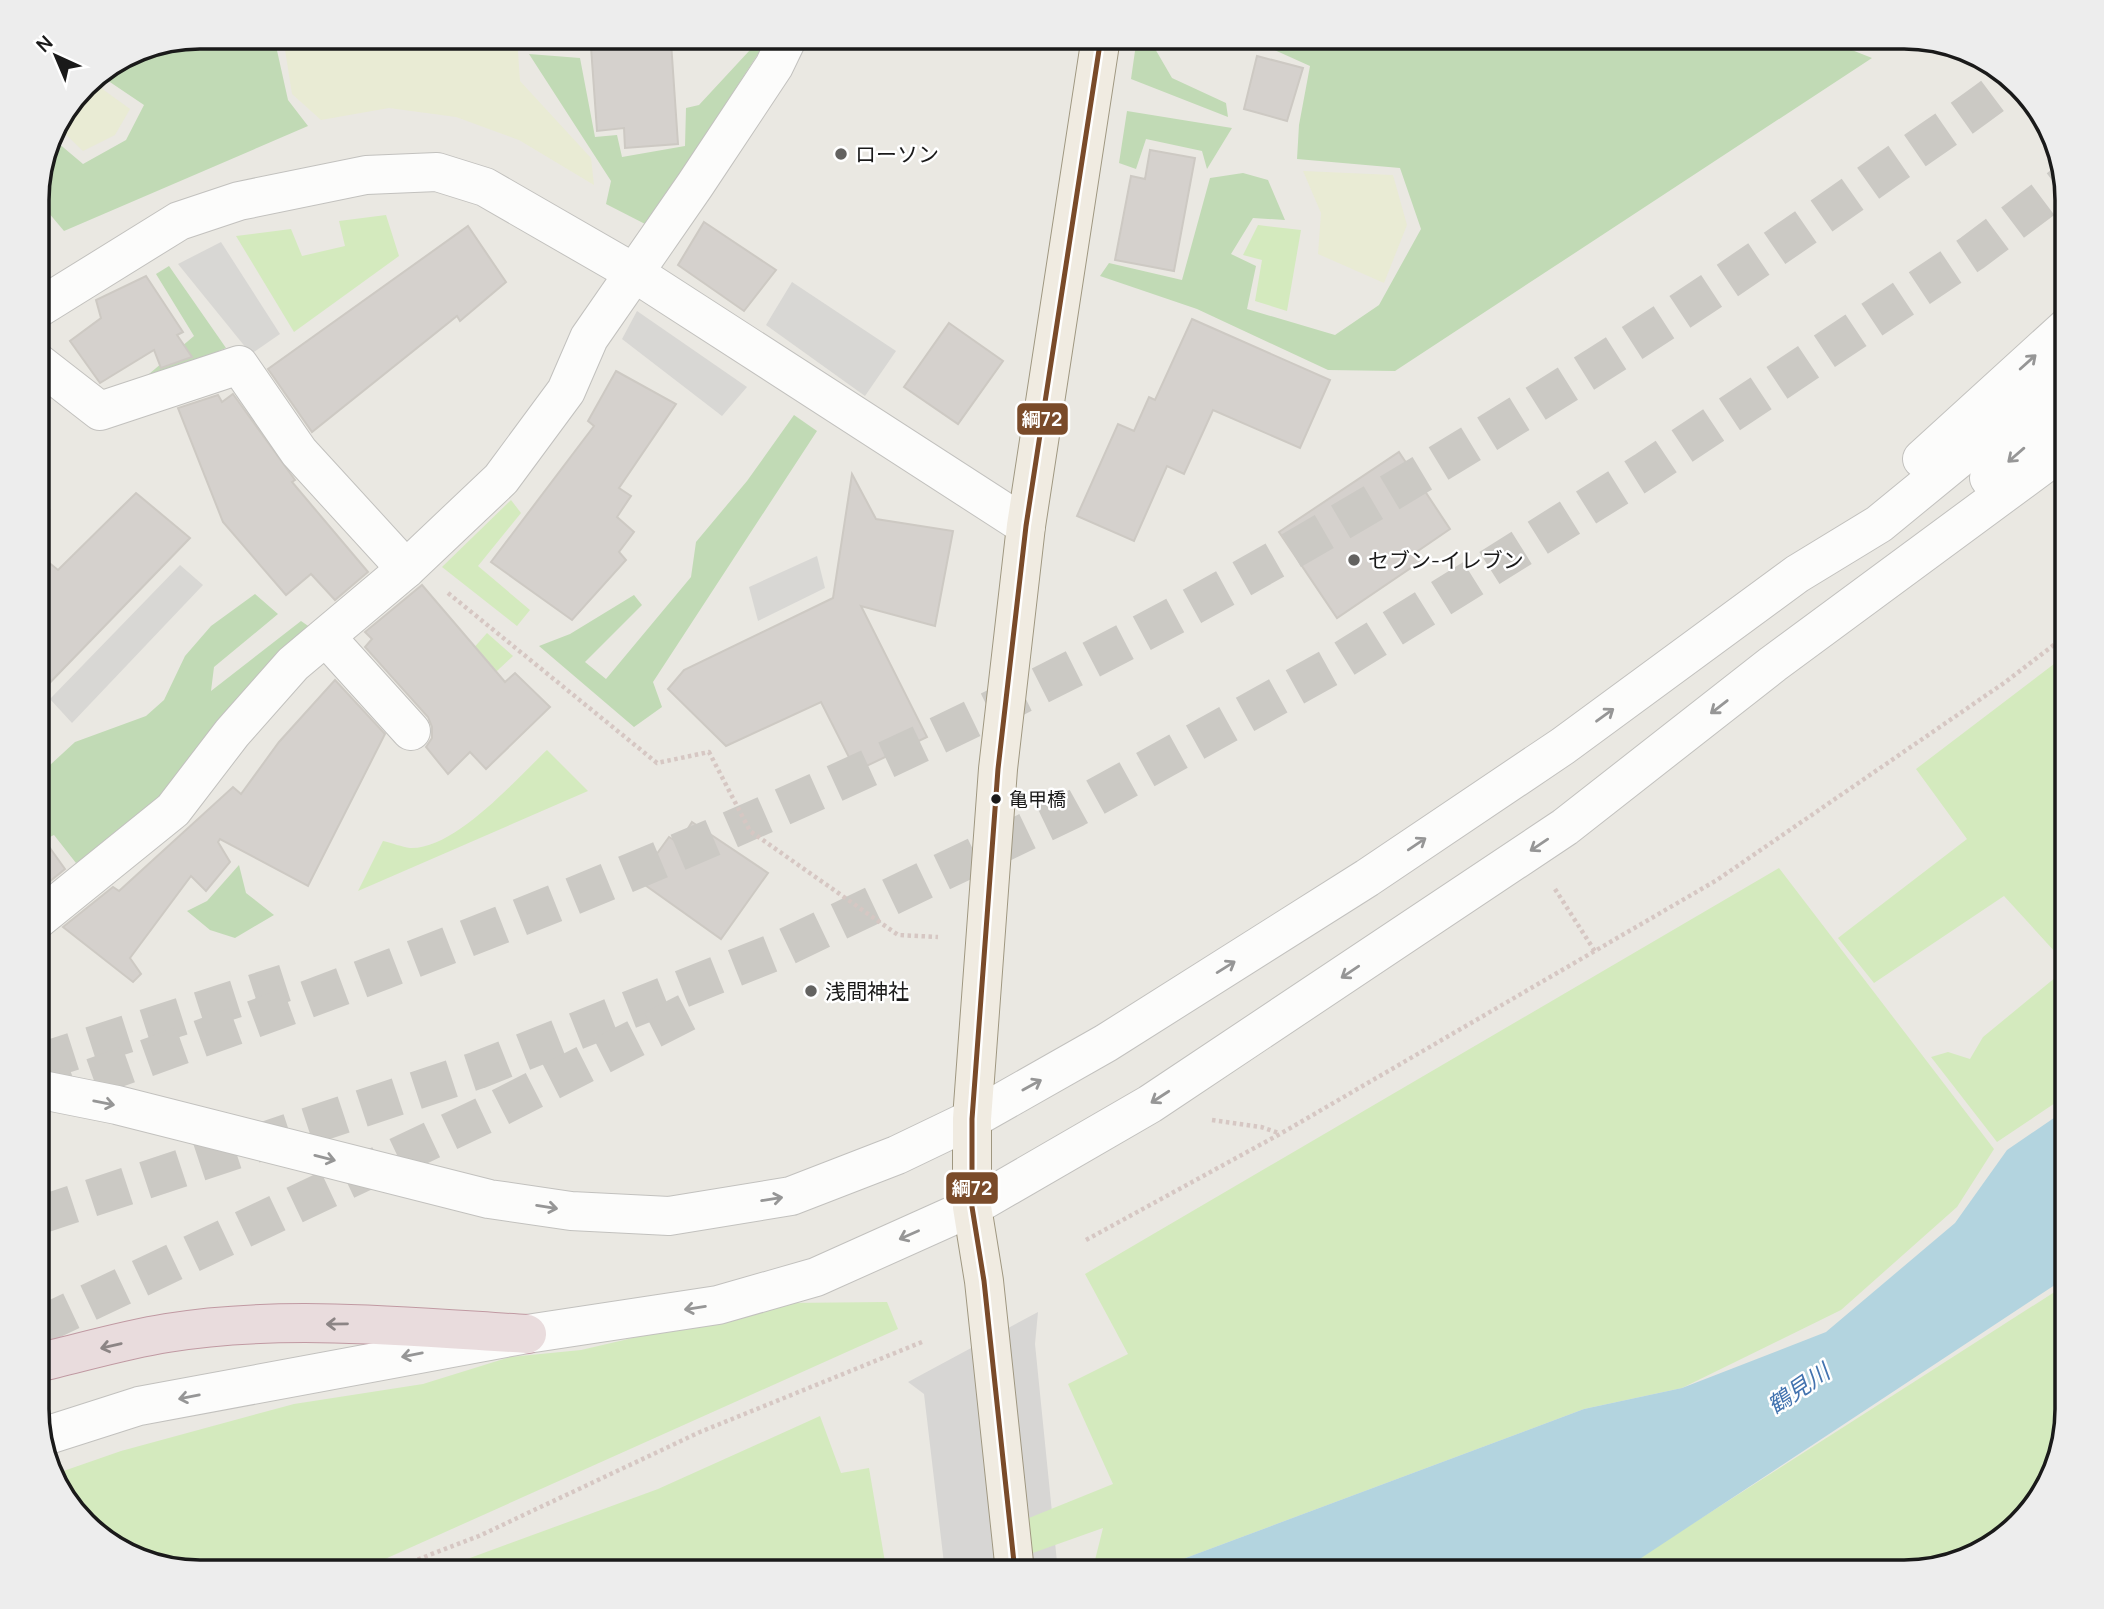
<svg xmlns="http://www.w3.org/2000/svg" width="2104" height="1609" font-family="Manrope,'Noto Sans JP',sans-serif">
	<rect width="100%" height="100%" fill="#eae8e2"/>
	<path fill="#d7d6d4" d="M 1038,1312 L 1035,1344 L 1058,1572 L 945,1572 L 924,1394 L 908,1382 Z"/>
	<g fill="#e9ebd4">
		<path d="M 283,37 L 517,37 L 520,81 L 591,158 L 594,185 L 519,140 L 456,117 L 389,108 L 321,120 L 292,94 Z"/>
		<path d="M 90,80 L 130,109 L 115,135 L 83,151 L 56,125 Z"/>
		<path d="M 1303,171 L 1393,175 L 1407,225 L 1384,283 L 1318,254 L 1321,213 Z"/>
	</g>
	<g fill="#d4eabe">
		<path d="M 386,215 L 399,256 L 294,332 L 236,236 L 291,229 L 302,256 L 345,246 L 339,221 Z"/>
		<path d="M 1258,225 L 1301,230 L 1287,311 L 1255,301 L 1262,260 L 1243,255 Z"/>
		<path d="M 511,500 L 521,513 L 478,566 L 530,610 L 517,626 L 442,567 Z"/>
		<path d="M 487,633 L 513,656 L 448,717 L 439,687 Z"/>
		<path d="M 2067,654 L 2067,965 L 2004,896 L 1874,983 L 1838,938 L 1967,839 L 1916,769 Z"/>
		<path d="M 547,750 L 588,791 L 358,891 L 383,841 C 392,843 402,847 410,848 C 455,850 516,779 547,750 Z"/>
		<path d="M 1779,868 L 1994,1149 L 1957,1207 L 1841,1310 L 1682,1388 L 1584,1409 L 1148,1572 L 1092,1572 L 1103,1528 L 1027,1555 L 1019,1522 L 1113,1484 L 1068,1384 L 1128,1354 L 1085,1274 Z"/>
		<path d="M 2067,968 L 2067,1095 L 1997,1142 L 1931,1057 L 1948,1052 L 1970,1059 L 1983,1037 Z"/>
		<path d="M 2067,1284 L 2067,1409 L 2033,1509 L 1976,1556 L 1904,1572 L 1617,1572 Z"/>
		<path d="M 887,1302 L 898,1329 L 356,1572 L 200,1572 L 100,1538 L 54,1482 L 52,1475 L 121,1451 L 294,1404 L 423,1384 L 510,1357 L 581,1350 L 783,1303 Z"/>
		<path d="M 820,1416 L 841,1473 L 869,1468 L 885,1562 L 911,1561 L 915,1572 L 432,1572 L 658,1489 Z"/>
	</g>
	<g fill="#c1dab5">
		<path d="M 200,37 L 274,37 L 288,100 L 308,126 L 64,231 L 37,199 L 51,137 L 83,164 L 126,140 L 144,105 L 98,74 L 138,49 Z"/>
		<path d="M 762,37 L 769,37 L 647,225 L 606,204 L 611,181 L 529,54 L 580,58 L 595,137 L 617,135 L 622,157 L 685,146 L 686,108 L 699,105 Z"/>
		<path d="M 1137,37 L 1165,37 L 1154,47 L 1172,78 L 1226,103 L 1228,117 L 1131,79 Z"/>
		<path d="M 1257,37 L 1819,37 L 1872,58 L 1395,371 L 1328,370 L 1197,309 L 1100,276 L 1109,263 L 1182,280 L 1210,178 L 1243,173 L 1268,180 L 1285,220 L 1253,218 L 1231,254 L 1256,266 L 1247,309 L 1335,335 L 1379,305 L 1421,229 L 1400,168 L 1297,159 L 1299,125 L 1310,66 L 1257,42 Z"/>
		<path d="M 1127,111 L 1232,128 L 1207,169 L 1202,151 L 1146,139 L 1136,169 L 1119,163 Z"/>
		<path d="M 169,266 L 226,348 L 136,385 L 194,336 L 156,274 Z"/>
		<path d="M 794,415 L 817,431 L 653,682 L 662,707 L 634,727 L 539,646 L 570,634 L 634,595 L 642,605 L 585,662 L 606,679 L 691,577 L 696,542 L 747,481 Z"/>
		<path d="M 255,594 L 278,614 L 214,667 L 211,691 L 301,621 L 314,630 L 154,807 L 76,863 L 54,835 L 37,843 L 37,765 L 50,765 L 75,742 L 146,716 L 164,700 L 185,656 L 211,626 Z"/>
		<path d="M 239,865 L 246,893 L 274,915 L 235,938 L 210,930 L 187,911 L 207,901 Z"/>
	</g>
	<g fill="#d8d7d4">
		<path d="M 221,242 L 280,334 L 251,354 L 178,264 Z"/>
		<path d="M 792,282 L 896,351 L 865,396 L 766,325 Z"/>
		<path d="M 637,311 L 747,387 L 722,416 L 622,339 Z"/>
		<path d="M 817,556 L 825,588 L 758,621 L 749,587 Z"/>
		<path d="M 180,565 L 203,585 L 72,723 L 50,699 Z"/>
	</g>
	<path fill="#b3d4df" d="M 2067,1109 L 2067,1277 L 1620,1572 L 1148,1572 L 1584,1409 L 1682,1388 L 1826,1332 L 1955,1223 L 2007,1150 Z"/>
	<g fill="#d5d1cd" stroke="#cdc9c3" stroke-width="2">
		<path d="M 671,42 L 678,144 L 625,148 L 624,128 L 597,131 L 591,47 Z"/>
		<path d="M 1257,56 L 1303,68 L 1287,121 L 1244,109 Z"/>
		<path d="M 1150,150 L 1195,158 L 1174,271 L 1115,260 L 1131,176 L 1145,179 Z"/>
		<path d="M 704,222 L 776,270 L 744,311 L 678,265 Z"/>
		<path d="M 468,226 L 506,282 L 460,321 L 457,316 L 312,432 L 268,369 Z"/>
		<path d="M 146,276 L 183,332 L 177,335 L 192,357 L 161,368 L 154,350 L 100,383 L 70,341 L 101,318 L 96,300 Z"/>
		<path d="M 1192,319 L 1330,380 L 1300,448 L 1213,410 L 1184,474 L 1167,466 L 1134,541 L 1077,516 L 1118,424 L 1134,431 L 1149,397 L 1155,400 Z"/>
		<path d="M 949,323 L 1003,361 L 958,424 L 904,387 Z"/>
		<path d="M 616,371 L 676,404 L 619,488 L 631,496 L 617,517 L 634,532 L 619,552 L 626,560 L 572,620 L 491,562 L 594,426 L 588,421 Z"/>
		<path d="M 233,394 L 295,480 L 292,482 L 368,572 L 335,600 L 311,574 L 286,595 L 223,522 L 178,408 L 218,395 L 222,402 Z"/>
		<path d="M 1399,452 L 1450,529 L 1415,553 L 1421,561 L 1337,618 L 1279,532 Z"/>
		<path d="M 852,474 L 876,519 L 953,531 L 935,626 L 861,606 L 927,737 L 856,771 L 821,702 L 726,746 L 668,689 L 684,670 L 833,598 Z"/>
		<path d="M 136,493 L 190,538 L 37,696 L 37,553 L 58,570 Z"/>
		<path d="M 422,585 L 505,682 L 515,673 L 550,707 L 486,769 L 470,752 L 448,774 L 426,747 L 432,738 L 432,727 L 428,717 L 365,647 L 372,639 L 365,632 Z"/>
		<path d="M 335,680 L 385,734 L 308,886 L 220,839 L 218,842 L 230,862 L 206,891 L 191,876 L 130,958 L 141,974 L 133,982 L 63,927 L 113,887 L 119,891 L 233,787 L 241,794 L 279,742 Z"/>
		<path d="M 692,822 L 768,873 L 721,939 L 638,880 L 669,837 L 679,843 Z"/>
		<path d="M 37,830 L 65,869 L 37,892 Z"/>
	</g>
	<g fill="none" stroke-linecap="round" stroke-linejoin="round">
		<g stroke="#cbc9c4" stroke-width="38" stroke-dasharray="38 19" stroke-linecap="butt">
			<path d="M 37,1063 L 285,983"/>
			<path d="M 39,1096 C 377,978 713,849 1033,689 C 1228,593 1413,481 1596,366 C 1694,304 1790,239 1884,172 C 1927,142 1971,113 2012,81"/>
			<path d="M 37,1216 L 478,1070 L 775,952 L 1076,808 L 1336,664 L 1646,470 L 1972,253 L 2064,184"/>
			<path d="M 37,1327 L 491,1112 L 693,1009"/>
		</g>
		<defs>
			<g id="minor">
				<path d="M 37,309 L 179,221 L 239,201 L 366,175 L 437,172 L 485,187 L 636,274 L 1026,526"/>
				<path d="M 37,362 L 100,411 L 239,365 L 299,452 L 406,569"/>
				<path d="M 1922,459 L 2067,327"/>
				<path d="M 1989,478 L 2067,410"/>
				<path d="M 326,637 L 411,731"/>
				<path d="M 37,920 L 173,810 L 232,733 L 293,664 L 406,569 L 501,479 L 566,391 L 589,338 L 695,185 L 774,66 L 788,37"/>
				<path d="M 37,1089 L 117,1105 L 489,1199 L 571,1211 L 669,1216 L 791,1196 L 897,1155 L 972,1119 L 1106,1043 L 1367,878 L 1563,746 L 1797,574 L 1879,524 L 2067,370"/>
				<path d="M 42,1437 L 139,1406 L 527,1334 L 718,1305 L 816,1277 L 972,1207 L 1150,1104 L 1565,827 L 1773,664 L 2067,447"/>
			</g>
			<path id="major" d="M 1015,1572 L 984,1281 L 972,1207 L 972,1119 L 998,769 L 1026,526 L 1101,37"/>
			<path id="highway" d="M 37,1363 C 80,1353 123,1340 167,1333 C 282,1314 411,1327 527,1334"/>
		</defs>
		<use href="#minor" stroke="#c2c1be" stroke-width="40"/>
		<use href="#major" stroke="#9f9780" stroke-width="40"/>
		<use href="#highway" stroke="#c099a2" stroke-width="40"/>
		<g stroke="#d6c7c3" stroke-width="4.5" stroke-dasharray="3.5 3.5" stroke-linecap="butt">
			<path d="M 448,593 L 657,763 L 709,752 L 750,831 L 898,935 L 938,937"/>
			<path d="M 1555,889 L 1596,953"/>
			<path d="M 1212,1120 L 1261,1127 L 1279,1133"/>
			<path d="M 1086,1240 L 1280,1134 L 1717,880 L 2004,683 L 2067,635"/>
			<path d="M 385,1572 L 479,1536 L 700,1432 L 922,1342"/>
		</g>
		<use href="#minor" stroke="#fcfcfb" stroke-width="38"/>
		<use href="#major" stroke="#f0ebe1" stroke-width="38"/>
		<use href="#highway" stroke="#e9dcdd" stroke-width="38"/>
		<defs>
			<path id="bus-1" d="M 1015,1572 L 984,1281 L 972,1207 L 972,1119 L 998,769 L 1026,526 L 1101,37"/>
		</defs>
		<use href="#bus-1" stroke="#fff" stroke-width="10"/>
		<use href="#bus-1" stroke="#7a4b2a" stroke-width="5"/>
	</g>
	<defs><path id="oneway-shaft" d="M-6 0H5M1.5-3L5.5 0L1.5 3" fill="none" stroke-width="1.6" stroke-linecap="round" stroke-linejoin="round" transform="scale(1.75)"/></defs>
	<g stroke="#969696">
		<use href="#oneway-shaft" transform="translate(2028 362) rotate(-42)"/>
		<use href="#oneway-shaft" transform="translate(2016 455) rotate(139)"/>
		<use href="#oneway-shaft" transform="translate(1719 707) rotate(142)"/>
		<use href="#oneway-shaft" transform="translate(1605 715) rotate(-36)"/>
		<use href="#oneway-shaft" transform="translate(1417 844) rotate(-34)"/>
		<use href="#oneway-shaft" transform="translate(1539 845) rotate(146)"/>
		<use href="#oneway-shaft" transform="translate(1226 967) rotate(-32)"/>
		<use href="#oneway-shaft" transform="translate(1350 972) rotate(146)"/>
		<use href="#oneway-shaft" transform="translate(1032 1085) rotate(-29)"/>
		<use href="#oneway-shaft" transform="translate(1160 1097) rotate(147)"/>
		<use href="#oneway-shaft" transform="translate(104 1103) rotate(11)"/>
		<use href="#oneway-shaft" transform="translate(325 1158) rotate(14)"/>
		<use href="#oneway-shaft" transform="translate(772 1199) rotate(-9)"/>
		<use href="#oneway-shaft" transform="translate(547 1207) rotate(9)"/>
		<use href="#oneway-shaft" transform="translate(909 1235) rotate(156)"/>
		<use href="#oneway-shaft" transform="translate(695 1308) rotate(171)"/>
		<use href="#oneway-shaft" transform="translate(412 1355) rotate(169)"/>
		<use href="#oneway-shaft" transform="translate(189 1397) rotate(169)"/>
	</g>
	<g stroke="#8c8585">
		<use href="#oneway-shaft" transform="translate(337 1324) rotate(179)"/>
		<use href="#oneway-shaft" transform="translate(111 1346) rotate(167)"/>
	</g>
	<g fill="#636260" stroke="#fff" stroke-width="2.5">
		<circle cx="841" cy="154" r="7"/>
		<circle cx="1354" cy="560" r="7"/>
		<circle cx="811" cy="991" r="7"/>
	</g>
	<circle fill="#1a1a1a" stroke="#fff" stroke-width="2.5" cx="996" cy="799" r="6"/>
	<g text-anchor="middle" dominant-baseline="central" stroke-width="5" stroke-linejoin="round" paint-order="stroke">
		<g font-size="19" fill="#1a1a1a" stroke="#fff" text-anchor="start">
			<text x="1009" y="799">亀甲橋</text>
		</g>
		<g font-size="21" fill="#1a1a1a" stroke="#fff" text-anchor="start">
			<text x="855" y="154">ローソン</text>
			<text x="1368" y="560">セブン-イレブン</text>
			<text x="825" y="991">浅間神社</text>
		</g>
		<g font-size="23" font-style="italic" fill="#4273af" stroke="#fff">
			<text transform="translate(1798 1388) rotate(-34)">鶴見川</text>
		</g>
	</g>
	<path d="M0 0H2104V1609H0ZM200 49H1904A151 151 0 0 1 2055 200V1409A151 151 0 0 1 1904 1560H200A151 151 0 0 1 49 1409V200A151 151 0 0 1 200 49Z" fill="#ededed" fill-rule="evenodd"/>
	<path fill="none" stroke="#1a1a1a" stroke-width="3.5" d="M200 49H1904A151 151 0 0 1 2055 200V1409A151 151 0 0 1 1904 1560H200A151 151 0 0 1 49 1409V200A151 151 0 0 1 200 49Z"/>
	<g stroke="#fff" stroke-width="2.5">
		<rect x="1016" y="402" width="53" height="34" rx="7" fill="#7a4b2a"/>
		<rect x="945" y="1171" width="54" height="34" rx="7" fill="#7a4b2a"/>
	</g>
	<g font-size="19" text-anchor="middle" font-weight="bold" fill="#fff">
		<text x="1042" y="426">綱72</text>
		<text x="972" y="1195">綱72</text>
	</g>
	<g transform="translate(56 56) rotate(316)" stroke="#ffffff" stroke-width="5" paint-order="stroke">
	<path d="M0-5L12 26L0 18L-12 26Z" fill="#1a1a1a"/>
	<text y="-10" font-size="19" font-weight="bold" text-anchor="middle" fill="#1a1a1a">N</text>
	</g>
</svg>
